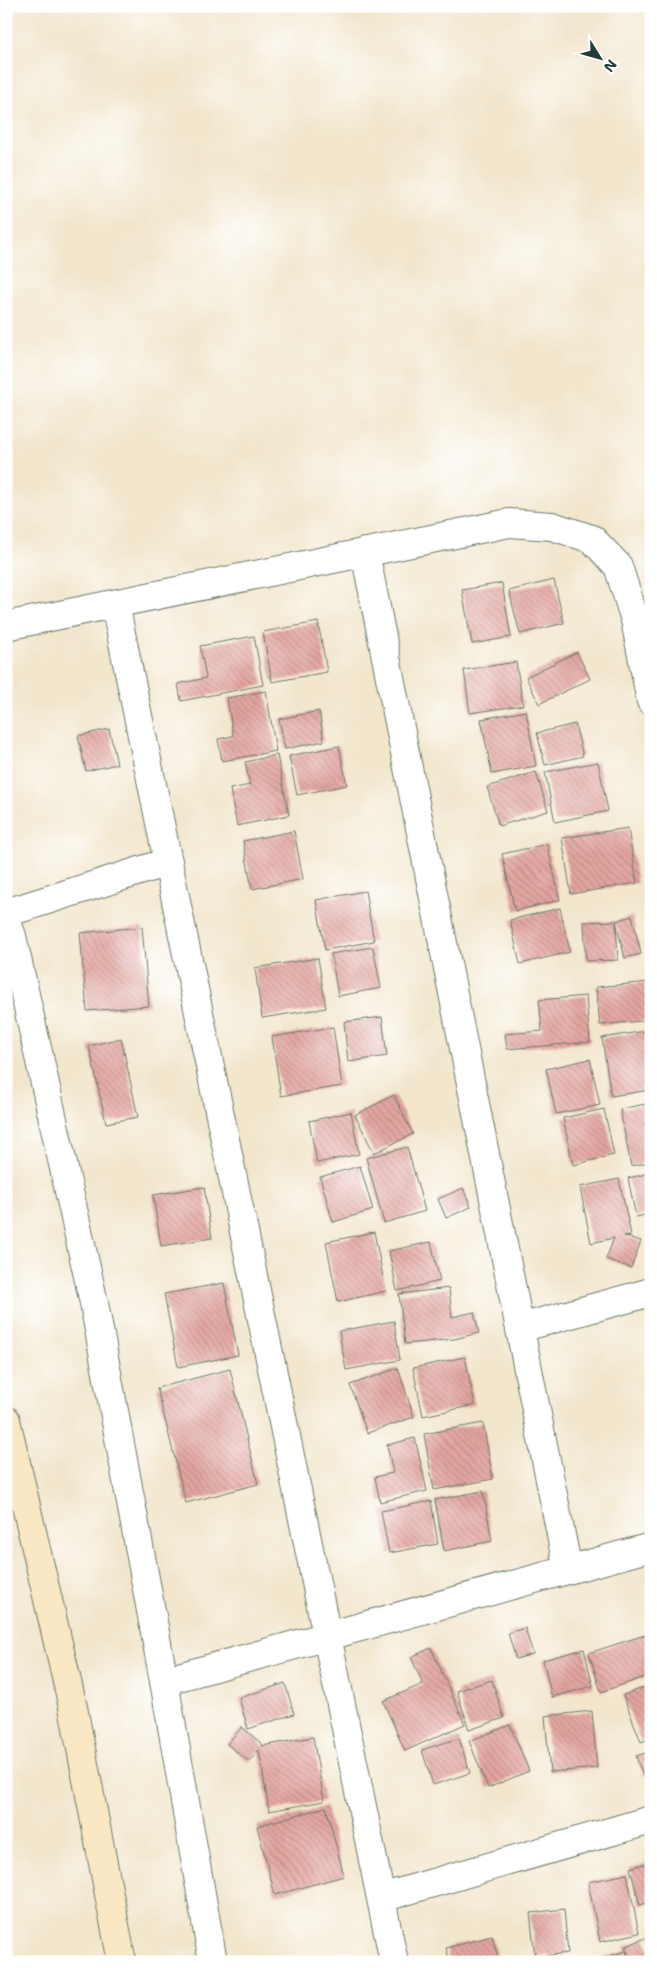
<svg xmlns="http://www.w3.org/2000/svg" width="657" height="1968" font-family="'Shantell Sans',sans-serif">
	<defs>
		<pattern id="building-back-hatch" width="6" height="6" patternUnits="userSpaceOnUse" patternTransform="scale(1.25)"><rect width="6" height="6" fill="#e4a5a0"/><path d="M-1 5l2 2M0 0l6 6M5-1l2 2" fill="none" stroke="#b88883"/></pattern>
	</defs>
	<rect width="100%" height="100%" fill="#fff"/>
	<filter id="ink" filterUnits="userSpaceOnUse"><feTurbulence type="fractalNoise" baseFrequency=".02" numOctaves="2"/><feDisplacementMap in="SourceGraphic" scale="10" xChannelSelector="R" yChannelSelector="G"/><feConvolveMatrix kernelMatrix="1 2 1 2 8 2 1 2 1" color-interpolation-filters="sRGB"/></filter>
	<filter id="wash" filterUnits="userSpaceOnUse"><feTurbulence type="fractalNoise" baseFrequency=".0096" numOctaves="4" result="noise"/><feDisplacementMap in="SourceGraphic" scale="20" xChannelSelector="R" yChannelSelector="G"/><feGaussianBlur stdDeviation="1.12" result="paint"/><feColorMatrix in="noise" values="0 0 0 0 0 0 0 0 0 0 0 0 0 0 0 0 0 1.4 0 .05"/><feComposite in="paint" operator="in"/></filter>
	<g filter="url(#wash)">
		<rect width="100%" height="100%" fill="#f2e6cc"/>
		<g id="blocks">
			<g fill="url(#building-back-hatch)">
				<path d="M 554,580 L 564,623 L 520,634 L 509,591 Z"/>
				<path d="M 502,583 L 511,637 L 472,644 L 462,590 Z"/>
				<path d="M 318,622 L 327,672 L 272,682 L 263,632 Z"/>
				<path d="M 254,636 L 263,685 L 181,701 L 178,684 L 206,678 L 200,646 Z"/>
				<path d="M 577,652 L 590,679 L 539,704 L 526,677 Z"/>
				<path d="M 516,662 L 523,705 L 470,713 L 464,670 Z"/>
				<path d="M 266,691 L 276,751 L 222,761 L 218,739 L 233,736 L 227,698 Z"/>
				<path d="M 319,711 L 324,741 L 285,749 L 279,719 Z"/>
				<path d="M 526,711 L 536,766 L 492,774 L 481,719 Z"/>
				<path d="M 575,724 L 583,756 L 545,765 L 537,733 Z"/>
				<path d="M 109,729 L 117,764 L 86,771 L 78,736 Z"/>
				<path d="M 339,746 L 347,785 L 297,795 L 289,756 Z"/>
				<path d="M 277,755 L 289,815 L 237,826 L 230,789 L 250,785 L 245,762 Z"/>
				<path d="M 598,762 L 608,811 L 555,822 L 545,772 Z"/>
				<path d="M 536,772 L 548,811 L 499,826 L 487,787 Z"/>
				<path d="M 628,828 L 637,883 L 571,894 L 562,838 Z"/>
				<path d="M 294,831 L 303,879 L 252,889 L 243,841 Z"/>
				<path d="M 547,844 L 560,900 L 515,911 L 502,854 Z"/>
				<path d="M 365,891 L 374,941 L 325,950 L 316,900 Z"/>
				<path d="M 560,908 L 570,952 L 520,964 L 510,920 Z"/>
				<path d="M 632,916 L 641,954 L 625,958 L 616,922 L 618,960 L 586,961 L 584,922 L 616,921 Z"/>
				<path d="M 142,927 L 149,1006 L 87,1011 L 80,933 Z"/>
				<path d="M 373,947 L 381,988 L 338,996 L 331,954 Z"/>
				<path d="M 318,958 L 326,1008 L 262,1018 L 255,968 Z"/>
				<path d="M 650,982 L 651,1020 L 600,1025 L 596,987 Z"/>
				<path d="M 586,996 L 590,1042 L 507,1049 L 505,1034 L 542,1031 L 539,1000 Z"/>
				<path d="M 382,1017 L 387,1056 L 348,1062 L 344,1022 Z"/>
				<path d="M 333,1027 L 342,1086 L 281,1096 L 272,1037 Z"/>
				<path d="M 651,1030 L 651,1090 L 611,1096 L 602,1038 Z"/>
				<path d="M 121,1038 L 138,1117 L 106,1123 L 89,1046 Z"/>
				<path d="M 590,1059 L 600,1105 L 556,1114 L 546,1069 Z"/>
				<path d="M 394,1095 L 413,1134 L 374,1153 L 355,1115 Z"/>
				<path d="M 651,1103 L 651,1162 L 631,1166 L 620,1109 Z"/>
				<path d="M 604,1109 L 614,1155 L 573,1165 L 563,1118 Z"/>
				<path d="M 351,1112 L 359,1154 L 317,1163 L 309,1121 Z"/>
				<path d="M 407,1147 L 425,1211 L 384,1223 L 366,1158 Z"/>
				<path d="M 360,1166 L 373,1210 L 333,1222 L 320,1177 Z"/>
				<path d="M 651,1173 L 651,1214 L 636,1217 L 628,1178 Z"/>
				<path d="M 619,1179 L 631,1235 L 624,1236 L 641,1241 L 631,1268 L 606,1259 L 614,1238 L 591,1243 L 580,1187 Z"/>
				<path d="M 204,1187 L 212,1238 L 161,1246 L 153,1195 Z"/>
				<path d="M 463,1188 L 471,1207 L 446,1218 L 438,1199 Z"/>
				<path d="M 374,1232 L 386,1291 L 338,1302 L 326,1242 Z"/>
				<path d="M 431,1242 L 440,1281 L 397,1291 L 389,1251 Z"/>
				<path d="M 224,1283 L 238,1355 L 178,1367 L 164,1294 Z"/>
				<path d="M 449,1288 L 452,1317 L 474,1312 L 479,1333 L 454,1339 L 405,1344 L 399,1294 Z"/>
				<path d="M 394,1321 L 400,1360 L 346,1370 L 339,1331 Z"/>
				<path d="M 465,1357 L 475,1405 L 423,1416 L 413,1368 Z"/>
				<path d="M 398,1368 L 414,1417 L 367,1433 L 350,1385 Z"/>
				<path d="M 230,1369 L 258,1484 L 186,1503 L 157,1388 Z"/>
				<path d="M 483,1423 L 493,1479 L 434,1490 L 424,1434 Z"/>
				<path d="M 415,1438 L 427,1491 L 380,1502 L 375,1477 L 393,1473 L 387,1445 Z"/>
				<path d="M 483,1491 L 492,1541 L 444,1551 L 435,1500 Z"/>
				<path d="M 431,1501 L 438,1544 L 389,1553 L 381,1511 Z"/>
				<path d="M 525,1628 L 533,1654 L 516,1659 L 508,1633 Z"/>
				<path d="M 651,1633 L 651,1675 L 601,1692 L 589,1653 Z"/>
				<path d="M 431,1648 L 465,1724 L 405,1751 L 383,1701 L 423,1684 L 411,1657 Z"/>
				<path d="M 584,1649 L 593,1686 L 552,1697 L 543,1660 Z"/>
				<path d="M 492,1680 L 504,1718 L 469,1730 L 457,1691 Z"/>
				<path d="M 285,1683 L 294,1714 L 248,1729 L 239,1698 Z"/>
				<path d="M 651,1685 L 651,1738 L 641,1742 L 623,1695 Z"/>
				<path d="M 592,1711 L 597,1768 L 550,1772 L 545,1716 Z"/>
				<path d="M 510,1725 L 529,1771 L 488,1788 L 469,1741 Z"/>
				<path d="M 242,1727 L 263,1745 L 262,1746 L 313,1737 L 324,1801 L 269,1811 L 259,1750 L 249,1762 L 227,1744 Z"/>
				<path d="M 459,1738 L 470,1773 L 433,1785 L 422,1750 Z"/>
				<path d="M 651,1751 L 651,1774 L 643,1776 L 636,1756 Z"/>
				<path d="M 326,1807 L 344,1876 L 275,1895 L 257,1826 Z"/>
				<path d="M 651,1862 L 651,1902 L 640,1905 L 630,1868 Z"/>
				<path d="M 627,1874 L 639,1933 L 600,1942 L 588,1882 Z"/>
				<path d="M 564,1909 L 568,1953 L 535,1957 L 530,1913 Z"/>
				<path d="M 492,1936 L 499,1962 L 450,1962 L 446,1948 Z"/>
				<path d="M 645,1938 L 651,1951 L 651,1962 L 632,1962 L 625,1947 Z"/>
				<path d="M 626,1951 L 629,1962 L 593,1962 L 593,1961 Z"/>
			</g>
		</g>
	</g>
	<g filter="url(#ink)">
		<use href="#blocks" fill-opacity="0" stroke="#697869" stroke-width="1"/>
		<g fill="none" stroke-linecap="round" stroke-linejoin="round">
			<defs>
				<g id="street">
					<path d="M 365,552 L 568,1570"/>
					<path d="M 115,604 L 394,1962"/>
					<path d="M 6,626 L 509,523 L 552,526 L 592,539 L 618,566 L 635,620 L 651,701"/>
					<path d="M 6,913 L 168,862"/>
					<path d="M 6,920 L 12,936 L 94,1303 L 164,1681 L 213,1962"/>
					<path d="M 520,1328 L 651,1292"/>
					<path d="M 164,1681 L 651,1547"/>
					<path d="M 381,1898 L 651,1820"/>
				</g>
				<path id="secondary" d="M 6,1420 L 73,1707 L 122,1962"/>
			</defs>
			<use href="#street" stroke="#697869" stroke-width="30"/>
			<use href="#secondary" stroke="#697869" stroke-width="30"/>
			<use href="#street" stroke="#fff" stroke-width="28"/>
			<use href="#secondary" stroke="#fae7c3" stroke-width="28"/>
		</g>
	</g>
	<rect width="657" height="1968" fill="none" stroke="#fff" stroke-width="25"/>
	<g transform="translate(600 58) rotate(127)" stroke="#ffffff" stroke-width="4" paint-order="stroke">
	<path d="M0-4L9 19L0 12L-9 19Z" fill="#1f3d34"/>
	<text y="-8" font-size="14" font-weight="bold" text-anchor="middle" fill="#1f3d34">N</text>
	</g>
</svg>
